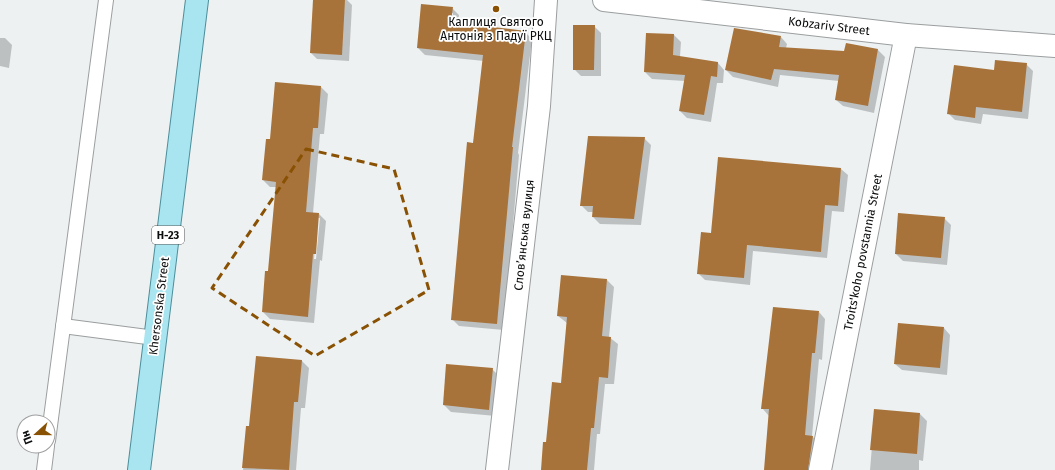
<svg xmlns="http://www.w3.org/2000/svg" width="1055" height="470" font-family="'Fira Sans',sans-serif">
	<rect width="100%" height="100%" fill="#edf1f2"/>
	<g fill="#0003" fill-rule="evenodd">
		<path d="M 314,0 L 347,0 L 352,5 L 349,61 L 317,59 L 311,53 Z"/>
		<path d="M 452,8 L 459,15 L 458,23 L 525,32 L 532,39 L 518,153 L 519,155 L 504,330 L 459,326 L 452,319 L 484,61 L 425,55 L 418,48 ZM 451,13 L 453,13 L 452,27 L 450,26 Z"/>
		<path d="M 594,26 L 601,33 L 601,76 L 581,76 L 574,69 Z"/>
		<path d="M 647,34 L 674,35 L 681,42 L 680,57 L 718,63 L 724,70 L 723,83 L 717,83 L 711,122 L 687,118 L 680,111 L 685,81 L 652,79 L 645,72 Z"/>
		<path d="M 781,37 L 787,44 L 786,48 L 845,53 L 847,44 L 878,50 L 885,57 L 874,113 L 843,106 L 836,100 L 839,81 L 780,75 L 778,87 L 733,77 L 726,70 Z"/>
		<path d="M 0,38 L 5,38 L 12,45 L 9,68 L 0,66 Z"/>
		<path d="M 1026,64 L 1033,71 L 1028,119 L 983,114 L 981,124 L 955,120 L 948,113 L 995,72 Z"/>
		<path d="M 321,87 L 328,94 L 324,134 L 320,134 L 313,213 L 319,214 L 326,221 L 322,261 L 320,260 L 314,323 L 270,319 L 263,312 L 269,272 L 276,187 L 270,187 L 263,180 L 271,140 ZM 318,218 L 320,218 L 316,259 L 314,259 Z"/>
		<path d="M 644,138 L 651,145 L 641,225 L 600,224 L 593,217 L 593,212 L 588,212 L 581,205 Z"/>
		<path d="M 841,169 L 848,175 L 844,212 L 832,211 L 827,258 L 753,251 L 750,285 L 705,280 L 698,273 L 712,234 Z"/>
		<path d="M 944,218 L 951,225 L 947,265 L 903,261 L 896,254 Z"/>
		<path d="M 562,276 L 607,280 L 614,287 L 609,337 L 618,344 L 614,384 L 605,384 L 600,434 L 597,434 L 594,470 L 542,470 L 562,384 L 567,323 L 558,316 Z"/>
		<path d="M 819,312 L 825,319 L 822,360 L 819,359 L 812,436 L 819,444 L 815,470 L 765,470 L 769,416 L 762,408 Z"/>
		<path d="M 944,328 L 950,335 L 947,375 L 902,370 L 895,364 Z"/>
		<path d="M 257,357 L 302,361 L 309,368 L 305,408 L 301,408 L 296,470 L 243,470 L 247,427 L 250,428 Z"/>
		<path d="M 492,369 L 499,376 L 496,416 L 451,412 L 444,405 Z"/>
		<path d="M 875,410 L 920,414 L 927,421 L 923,461 L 919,460 L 919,470 L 870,470 Z"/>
	</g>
	<g fill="#a8733a">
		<path d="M 313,0 L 345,0 L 342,55 L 310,53 Z"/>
		<path d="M 421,4 L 453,7 L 451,22 L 526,31 L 512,147 L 513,147 L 497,324 L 451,320 L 467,142 L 473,143 L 483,55 L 417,48 Z"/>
		<path d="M 573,25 L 595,25 L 594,70 L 573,70 Z"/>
		<path d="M 734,28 L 781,36 L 779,47 L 844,51 L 846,43 L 878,49 L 868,106 L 835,100 L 839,75 L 774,69 L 771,80 L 725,70 Z"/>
		<path d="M 646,33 L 674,34 L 673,55 L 718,62 L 717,77 L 711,76 L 704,115 L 679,111 L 685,75 L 644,72 Z"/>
		<path d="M 995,60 L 1027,63 L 1022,112 L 976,107 L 975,118 L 947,114 L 954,65 L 994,70 Z"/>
		<path d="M 275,82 L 321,86 L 318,128 L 313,128 L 306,212 L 319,213 L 316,254 L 313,254 L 308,317 L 262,312 L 265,271 L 268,271 L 276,182 L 262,180 L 266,139 L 270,139 Z"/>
		<path d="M 588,136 L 645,137 L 634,219 L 592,217 L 593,206 L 580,206 Z"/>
		<path d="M 718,157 L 841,168 L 838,206 L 825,205 L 821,252 L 747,245 L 744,278 L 697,274 L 701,232 L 711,233 Z"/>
		<path d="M 898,213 L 945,217 L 941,258 L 895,254 Z"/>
		<path d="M 561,275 L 607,279 L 602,336 L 611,337 L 608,378 L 599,377 L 594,428 L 591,428 L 587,470 L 541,470 L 543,442 L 546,442 L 552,382 L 561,383 L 567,317 L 557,316 Z"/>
		<path d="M 773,307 L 819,311 L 815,353 L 812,353 L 805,435 L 813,436 L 808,470 L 764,470 L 769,409 L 761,409 Z"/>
		<path d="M 898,323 L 944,327 L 940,368 L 894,364 Z"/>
		<path d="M 256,356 L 302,360 L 298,402 L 294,402 L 289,470 L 242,468 L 246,426 L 249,426 Z"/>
		<path d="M 446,364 L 493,368 L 489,410 L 443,405 Z"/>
		<path d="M 874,409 L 920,413 L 917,454 L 870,450 Z"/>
	</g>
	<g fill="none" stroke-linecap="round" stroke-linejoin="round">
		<defs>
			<g id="service">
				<path d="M 63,326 L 155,338"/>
				<path d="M 48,441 L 106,0"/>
				<path d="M 44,470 L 47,446"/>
			</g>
			<g id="minor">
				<path d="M 604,0 L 906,35 L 1055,46"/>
				<path d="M 497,470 L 539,106 L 546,0"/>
				<path d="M 820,470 L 906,35"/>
			</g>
			<path id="primary" d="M 139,470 L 197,0"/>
		</defs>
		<use href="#service" stroke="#9b9e9f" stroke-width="16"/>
		<use href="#minor" stroke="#9b9e9f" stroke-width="24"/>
		<use href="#primary" stroke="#4c8e9a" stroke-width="24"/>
		<use href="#service" stroke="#fff" stroke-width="14"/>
		<use href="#minor" stroke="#fff" stroke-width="22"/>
		<use href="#primary" stroke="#a8e5f0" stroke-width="22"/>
	</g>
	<path fill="none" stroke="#895103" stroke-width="3" stroke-dasharray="8 5" stroke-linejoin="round" d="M 306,149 L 394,169 L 429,290 L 315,356 L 212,288 Z"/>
	<circle fill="#895103" stroke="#fff" stroke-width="1.5" cx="496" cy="9" r="4"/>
	<g text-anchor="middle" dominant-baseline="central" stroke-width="3.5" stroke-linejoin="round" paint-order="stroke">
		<rect fill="#fff" stroke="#555656" stroke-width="1" x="152" y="226" width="32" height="18" rx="3"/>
		<g font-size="11" font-weight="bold" fill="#0c0d0e">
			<text x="168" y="235">Н-23</text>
		</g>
		<g font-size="12" fill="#0c0d0e" stroke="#fff">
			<text x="496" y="22">Каплиця Святого<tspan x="496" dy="14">Антонія з Падуї РКЦ</tspan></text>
		</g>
		<g font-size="12" fill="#0c0d0e" stroke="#fff">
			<text transform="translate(829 26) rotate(7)">Kobzariv Street</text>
			<text transform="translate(524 235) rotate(-84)">Словʼянська вулиця</text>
			<text transform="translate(863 252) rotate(-79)">Troits'koho povstannia Street</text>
			<text transform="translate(159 306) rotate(-83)">Khersonska Street</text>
		</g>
	</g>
	<g transform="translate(36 434) rotate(249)"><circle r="19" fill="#ffffff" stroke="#9e9e9f"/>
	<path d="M0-3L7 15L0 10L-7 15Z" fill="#895103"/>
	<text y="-6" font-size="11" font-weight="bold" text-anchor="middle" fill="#0c0d0e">Пн</text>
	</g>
</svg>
